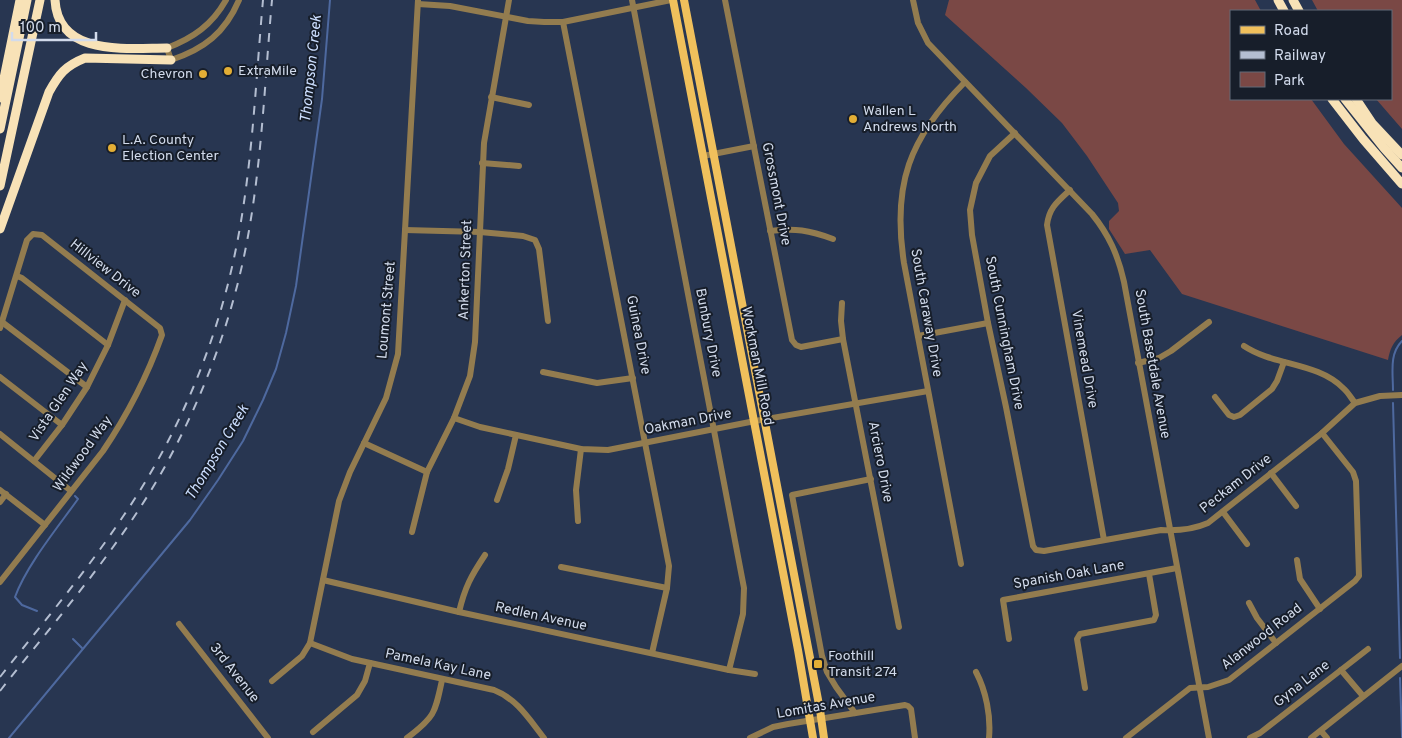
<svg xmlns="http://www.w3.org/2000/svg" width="1402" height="738" font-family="Overpass,sans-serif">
	<rect width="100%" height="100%" fill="#283651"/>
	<g fill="#7a4845">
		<path d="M 949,0 L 1255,0 L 1261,11 L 1231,11 L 1231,99 L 1311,99 L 1344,144 L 1402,208 L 1402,335 C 1393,342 1390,349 1388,360 L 1182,294 L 1150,250 L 1125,254 L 1109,229 L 1109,221 L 1119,211 L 1118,203 L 1087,156 L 1062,123 L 1026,88 L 945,15 Z"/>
		<path d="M 1312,0 L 1402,0 L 1402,129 L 1376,99 L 1391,99 L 1391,11 L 1318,11 Z"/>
	</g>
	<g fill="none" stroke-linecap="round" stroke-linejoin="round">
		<g stroke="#4e699f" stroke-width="2">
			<path d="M 1393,390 C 1393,373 1389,354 1402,341"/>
			<path d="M 1393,403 L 1400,658"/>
			<path d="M 37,611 L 22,605 L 15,597 C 26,566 58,527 78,499 L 75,496"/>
			<path d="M 73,639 L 82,648"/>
			<path d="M 1400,678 L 1402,737"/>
			<path d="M 9,738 L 190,520 L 218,480 L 243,441 L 263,400 L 276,369 L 286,333 L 296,286 L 322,99 L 330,0"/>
		</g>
		<g stroke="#937c4f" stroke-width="6">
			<path d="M 226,0 C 212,25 193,38 167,48 L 171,60 C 204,49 225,33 239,0"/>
			<path d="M 632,0 L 744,588 L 743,614 L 729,670"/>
			<path d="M 725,0 L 792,340 L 796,345 L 801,347 L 843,339"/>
			<path d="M 913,0 L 918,23 L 928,43 L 1092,214 C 1109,235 1118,255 1124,282 L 1209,738"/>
			<path d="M 418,4 L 450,6 L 528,21 L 544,22 L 563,22 L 671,0"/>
			<path d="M 563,22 L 669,566 L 667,588 L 652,653"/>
			<path d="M 491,97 L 529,105"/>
			<path d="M 1015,133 L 990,156 L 976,183 L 970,210 L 972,235 L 988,323 L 1006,407 L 1033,546 L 1036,550 L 1044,551 L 1161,530 C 1178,531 1192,530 1208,523 L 1322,433 L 1355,403 L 1380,396 L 1402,395"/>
			<path d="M 703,156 L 754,146"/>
			<path d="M 482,163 L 519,166"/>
			<path d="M 1070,190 C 1057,202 1049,208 1047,225 L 1104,540"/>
			<path d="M 405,230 L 480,232 L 523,236 L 535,240 L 539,249 L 548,321"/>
			<path d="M 770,231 C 795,228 809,230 833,239"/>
			<path d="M 17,276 L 22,278 L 108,345"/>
			<path d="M 842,303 L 841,321 L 843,339 L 899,627"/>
			<path d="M 2,322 L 87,387"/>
			<path d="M 0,328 L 27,240 L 33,234 L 42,235 L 160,328 L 162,335 C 147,377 128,414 103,451 L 0,582"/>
			<path d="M 918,336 L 988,323"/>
			<path d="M 1244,346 C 1274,366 1317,362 1343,388 C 1348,392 1351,398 1355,403"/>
			<path d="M 1138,363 L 1159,358 L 1171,351 L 1209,322"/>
			<path d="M 543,372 L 597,383 L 633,378"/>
			<path d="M 0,377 L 62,425"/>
			<path d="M 1215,397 L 1229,415 L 1234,417 L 1240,415 L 1272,389 L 1277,381 L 1284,362"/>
			<path d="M 454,418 L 480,427 L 581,449 L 608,450 L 755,421 L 928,391"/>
			<path d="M 0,434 L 71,491"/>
			<path d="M 364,443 L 427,472"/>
			<path d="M 34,461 L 62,425 L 87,387 L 108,345 L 125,300"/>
			<path d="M 1271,473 L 1296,506"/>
			<path d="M 0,490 L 45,525"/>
			<path d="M 497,500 L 508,469 L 516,435"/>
			<path d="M 0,502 L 6,494"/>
			<path d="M 1223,512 L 1247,544"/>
			<path d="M 578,521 L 576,490 L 581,449"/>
			<path d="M 412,532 L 427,472 L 454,418 L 470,376 L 475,342 L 484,143 L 509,0"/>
			<path d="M 1297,560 L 1300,579 L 1320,609"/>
			<path d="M 961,564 L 904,263 C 892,185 909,138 965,82"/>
			<path d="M 561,567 L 667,588"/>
			<path d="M 323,580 L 459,612 L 729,670 L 755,674"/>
			<path d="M 1249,603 L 1257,618 L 1276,643"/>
			<path d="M 459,612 C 465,587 471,576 485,555"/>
			<path d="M 179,624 L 268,738"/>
			<path d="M 1009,639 L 1003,600 L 1177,568"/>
			<path d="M 310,643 L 352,659 L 494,690 C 517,699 529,719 544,738"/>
			<path d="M 1341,670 L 1363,696"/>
			<path d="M 976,672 C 986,691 991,716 989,738"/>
			<path d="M 272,681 L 302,656 L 310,643 L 339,501 L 350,472 L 386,398 L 398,354 L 418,0"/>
			<path d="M 1085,688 L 1077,639 L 1080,634 L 1154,620 L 1156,615 L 1149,574"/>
			<path d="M 855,713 L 836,687 L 827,672 L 822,656 L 792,495 L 871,479"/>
			<path d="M 1321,731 L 1327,738"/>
			<path d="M 313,732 L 357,695 L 365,681 L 370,663"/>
			<path d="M 407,738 C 435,717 435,713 442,680"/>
			<path d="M 750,738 L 773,727 L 788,724 L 905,705 L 908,706 L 911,709 L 915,738"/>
			<path d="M 1126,738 L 1190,688 L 1208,687 L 1229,680 L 1355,581 L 1359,576 L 1356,481 L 1353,472 L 1322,433"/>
			<path d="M 1250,738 L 1260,733 L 1368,649"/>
			<path d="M 1311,738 L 1402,666"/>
		</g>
		<g stroke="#f0c05c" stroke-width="8">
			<path d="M 673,0 L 798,650 L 813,738"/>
			<path d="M 684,0 L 820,710 L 824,738"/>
		</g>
		<g stroke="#f8e2b7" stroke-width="9">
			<path d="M 55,0 C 58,57 127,48 167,48"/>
			<path d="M 1278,0 L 1284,11"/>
			<path d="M 1293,0 L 1299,11"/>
			<path d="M 0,98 L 20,0"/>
			<path d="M 1332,99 L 1363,139 L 1402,184"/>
			<path d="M 1345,99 L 1384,148 L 1402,168"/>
			<path d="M 1356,99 L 1372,123 L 1402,155"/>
			<path d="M 0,129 L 27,0"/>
			<path d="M 0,186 L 40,0"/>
			<path d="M 0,229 L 49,92 C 59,74 65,66 85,58 L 171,60"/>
		</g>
		<g stroke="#b4bed1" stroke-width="2" stroke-dasharray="9 9" stroke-linecap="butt">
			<path d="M 0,677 C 42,624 86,572 124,515 C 175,440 212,355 232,267 C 252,180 255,89 263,0"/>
			<path d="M 0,691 C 58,617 124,543 169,459 C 206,390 234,314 248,236 C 262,159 265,78 272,0"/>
		</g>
	</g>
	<g fill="#e3ae35" stroke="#171e2a" stroke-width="2">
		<circle cx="228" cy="71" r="5"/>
		<circle cx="203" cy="74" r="5"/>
		<circle cx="853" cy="119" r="5"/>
		<circle cx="112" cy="148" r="5"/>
		<rect x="813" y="659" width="10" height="10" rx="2.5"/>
	</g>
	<g text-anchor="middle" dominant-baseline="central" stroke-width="4" stroke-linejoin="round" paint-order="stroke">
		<g font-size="14" fill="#d2dbec" stroke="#171e2a" text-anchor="start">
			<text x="238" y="71">ExtraMile</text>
			<text x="193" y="74" text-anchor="end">Chevron</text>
			<text x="863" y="111">Wallen L<tspan x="863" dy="16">Andrews North</tspan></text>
			<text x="122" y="140">L.A. County<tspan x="122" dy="16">Election Center</tspan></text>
			<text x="828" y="656">Foothill<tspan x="828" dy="16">Transit 274</tspan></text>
		</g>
		<g font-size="14" fill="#d2dbec" stroke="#171e2a">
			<text transform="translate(776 194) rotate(79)">Grossmont Drive</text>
			<text transform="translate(105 269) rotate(38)">Hillview Drive</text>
			<text transform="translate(466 270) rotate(-88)">Ankerton Street</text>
			<text transform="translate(387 310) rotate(-85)">Loumont Street</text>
			<text transform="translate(926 313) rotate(80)">South Caraway Drive</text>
			<text transform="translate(708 333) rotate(79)">Bunbury Drive</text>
			<text transform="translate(1004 333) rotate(79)">South Cunningham Drive</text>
			<text transform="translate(638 335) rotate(79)">Guinea Drive</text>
			<text transform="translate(1084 359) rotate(80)">Vinemead Drive</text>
			<text transform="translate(1152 364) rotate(80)">South Basetdale Avenue</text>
			<text transform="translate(757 366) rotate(79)">Workman Mill Road</text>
			<text transform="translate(59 402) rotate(-56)">Vista Glen Way</text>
			<text transform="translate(688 422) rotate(-11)">Oakman Drive</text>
			<text transform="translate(83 454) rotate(-54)">Wildwood Way</text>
			<text transform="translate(880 462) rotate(79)">Arciero Drive</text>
			<text transform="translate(1236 484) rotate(-38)">Peckam Drive</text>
			<text transform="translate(1069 575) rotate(-10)">Spanish Oak Lane</text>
			<text transform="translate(541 617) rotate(12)">Redlen Avenue</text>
			<text transform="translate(1262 637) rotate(-38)">Alanwood Road</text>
			<text transform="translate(438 665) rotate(12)">Pamela Kay Lane</text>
			<text transform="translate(234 673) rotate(52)">3rd Avenue</text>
			<text transform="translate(1302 684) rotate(-38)">Gyna Lane</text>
			<text transform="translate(826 706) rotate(-10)">Lomitas Avenue</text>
		</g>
		<g font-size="15" font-style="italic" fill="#ccdefe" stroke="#171e2a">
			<text transform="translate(312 69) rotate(-84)">Thompson Creek</text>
			<text transform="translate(218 453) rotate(-59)">Thompson Creek</text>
		</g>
	</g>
	<rect x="1230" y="10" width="162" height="90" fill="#171e2a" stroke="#626a78"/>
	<rect x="1240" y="26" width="25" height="8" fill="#f0c05c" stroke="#626a78"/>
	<text x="1274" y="35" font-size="15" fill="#d2dbec">Road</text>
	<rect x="1240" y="51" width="25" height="8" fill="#b4bed1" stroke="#626a78"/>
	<text x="1274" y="60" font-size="15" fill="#d2dbec">Railway</text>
	<rect x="1240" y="72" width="25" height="15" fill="#7a4845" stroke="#626a78"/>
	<text x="1274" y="85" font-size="15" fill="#d2dbec">Park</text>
	<path d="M12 32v8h84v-8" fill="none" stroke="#d2dbec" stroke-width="2.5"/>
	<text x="20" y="32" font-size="15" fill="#d2dbec" stroke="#171e2a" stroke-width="4" paint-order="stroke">100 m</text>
</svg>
